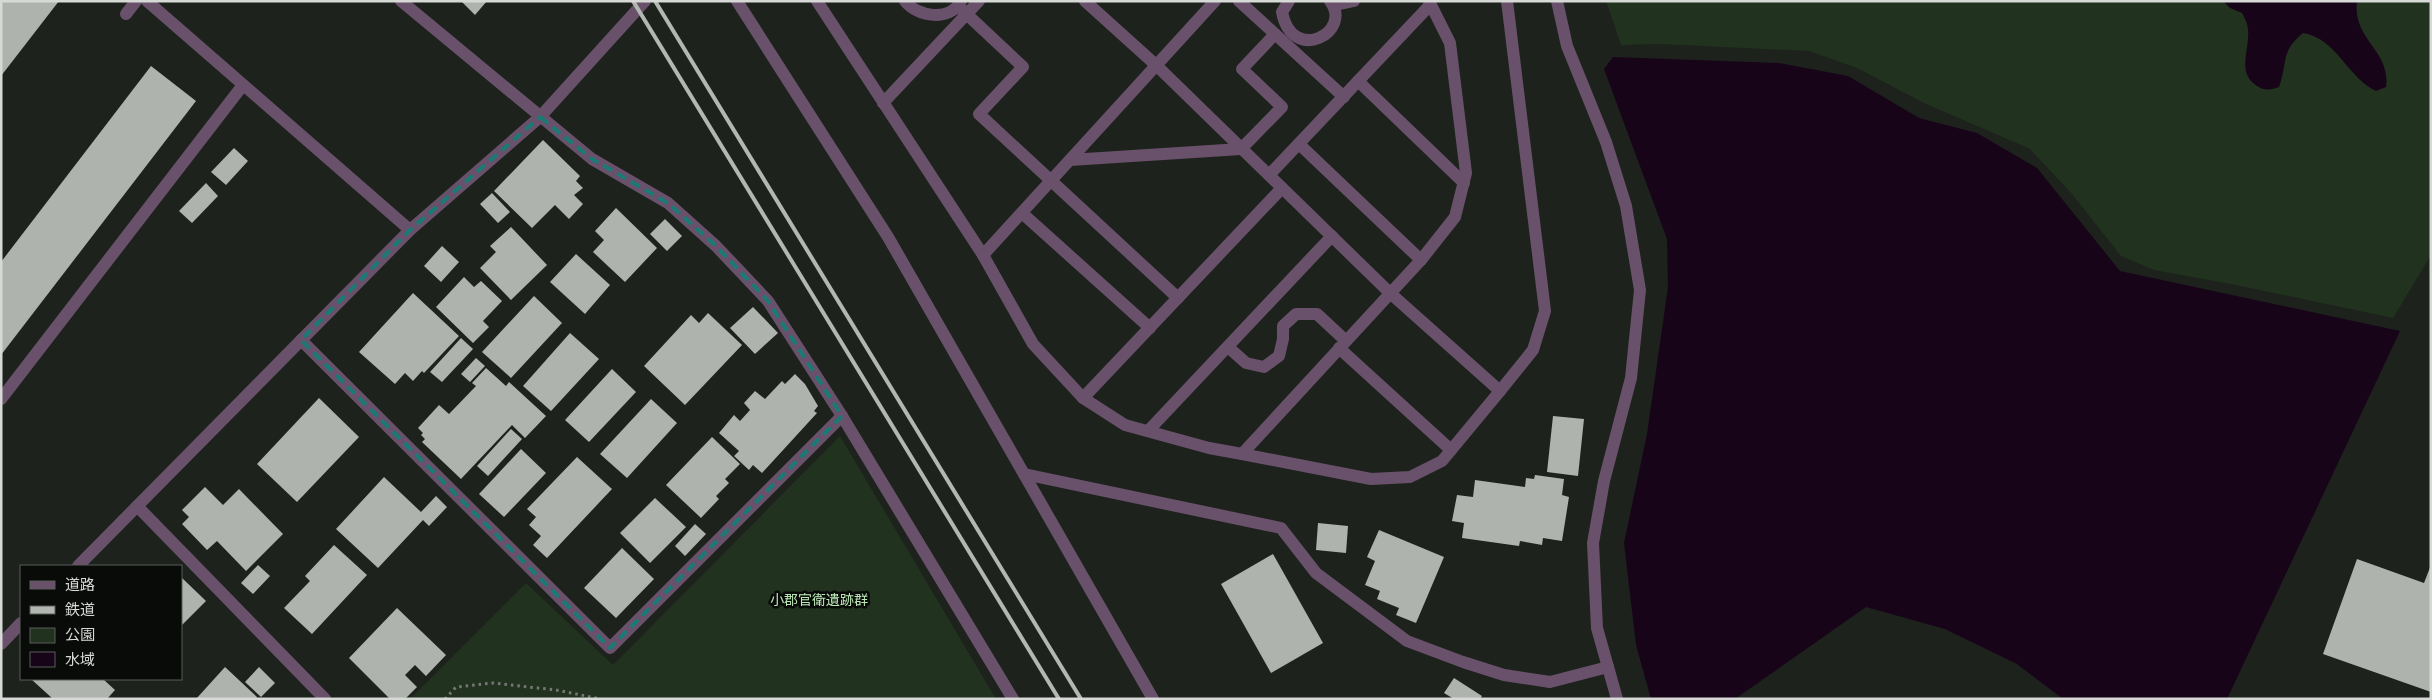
<svg xmlns="http://www.w3.org/2000/svg" width="2432" height="700" font-family="Manrope,'Noto Sans JP',sans-serif">
	<rect width="100%" height="100%" fill="#1d221c"/>
	<g fill="#21321f">
		<path d="M 1606,1 L 2431,1 L 2431,255 L 2393,318 L 2236,285 L 2154,270 L 2121,256 L 2072,194 L 2030,149 L 1924,103 L 1857,68 L 1809,51 L 1660,44 L 1621,45 Z"/>
		<path d="M 840,436 L 996,699 L 410,699 L 526,583 L 613,665 Z"/>
	</g>
	<g fill="#180419">
		<path d="M 2223,1 L 2357,1 C 2352,40 2391,50 2386,87 L 2376,91 C 2348,78 2336,38 2303,33 C 2280,52 2288,62 2279,87 C 2271,90 2264,91 2257,86 C 2234,71 2253,46 2247,24 C 2246,20 2244,17 2242,13 L 2230,8 Z"/>
		<path d="M 1613,57 L 1779,63 L 1848,76 L 1919,118 L 1977,133 L 2037,168 L 2120,271 L 2400,331 L 2227,699 L 2063,699 L 2017,664 L 1945,629 L 1866,607 L 1735,699 L 1651,699 L 1636,645 L 1624,543 L 1647,434 L 1668,287 L 1667,239 L 1604,69 Z"/>
	</g>
	<g fill="#aeb4ad">
		<path d="M 1,1 L 59,1 L 1,76 Z"/>
		<path d="M 461,1 L 487,1 L 475,15 Z"/>
		<path d="M 151,66 L 196,101 L 1,355 L 1,262 Z"/>
		<path d="M 543,140 L 580,176 L 576,181 L 583,188 L 574,195 L 583,204 L 569,219 L 555,205 L 532,228 L 494,191 Z"/>
		<path d="M 234,148 L 248,161 L 226,185 L 211,172 Z"/>
		<path d="M 206,183 L 218,196 L 192,223 L 179,211 Z"/>
		<path d="M 492,193 L 510,212 L 498,223 L 480,204 Z"/>
		<path d="M 616,208 L 657,248 L 625,282 L 593,252 L 604,240 L 595,231 Z"/>
		<path d="M 665,219 L 682,236 L 667,251 L 650,234 Z"/>
		<path d="M 511,227 L 547,265 L 511,300 L 480,268 L 496,252 L 490,246 Z"/>
		<path d="M 442,246 L 459,262 L 441,282 L 424,266 Z"/>
		<path d="M 576,254 L 610,285 L 585,314 L 550,282 Z"/>
		<path d="M 464,277 L 474,287 L 481,281 L 502,301 L 483,321 L 489,327 L 473,343 L 436,307 Z"/>
		<path d="M 413,293 L 459,336 L 424,373 L 422,371 L 413,381 L 405,373 L 395,384 L 359,352 Z"/>
		<path d="M 534,296 L 562,323 L 511,378 L 482,352 Z"/>
		<path d="M 753,307 L 778,333 L 755,354 L 730,328 Z"/>
		<path d="M 708,313 L 742,345 L 685,405 L 644,366 L 691,315 L 699,323 Z"/>
		<path d="M 570,333 L 599,359 L 551,411 L 523,386 Z"/>
		<path d="M 461,338 L 473,349 L 442,382 L 430,372 Z"/>
		<path d="M 476,358 L 485,366 L 470,382 L 461,374 Z"/>
		<path d="M 486,368 L 506,386 L 509,382 L 546,416 L 525,438 L 512,425 L 461,479 L 422,442 L 425,439 L 421,435 L 423,433 L 418,428 L 439,405 L 449,414 L 476,386 L 472,383 Z"/>
		<path d="M 612,369 L 636,392 L 589,442 L 565,420 Z"/>
		<path d="M 795,374 L 805,384 L 818,406 L 814,411 L 817,413 L 762,473 L 753,465 L 749,470 L 734,456 L 739,451 L 719,433 L 734,415 L 740,421 L 750,410 L 744,403 L 755,391 L 765,399 L 782,381 L 785,384 Z"/>
		<path d="M 319,398 L 359,437 L 297,502 L 257,464 Z"/>
		<path d="M 651,399 L 677,423 L 627,478 L 600,454 Z"/>
		<path d="M 1553,416 L 1584,419 L 1578,476 L 1547,472 Z"/>
		<path d="M 511,429 L 522,439 L 488,476 L 477,466 Z"/>
		<path d="M 712,437 L 740,464 L 725,479 L 729,483 L 716,496 L 719,499 L 701,518 L 666,485 Z"/>
		<path d="M 521,449 L 546,473 L 504,517 L 479,494 Z"/>
		<path d="M 577,457 L 612,489 L 547,558 L 533,545 L 541,536 L 529,525 L 536,517 L 527,509 Z"/>
		<path d="M 1535,475 L 1564,479 L 1562,495 L 1569,497 L 1562,541 L 1543,538 L 1542,545 L 1520,541 L 1519,546 L 1462,538 L 1464,523 L 1452,521 L 1457,495 L 1473,497 L 1475,480 L 1525,487 L 1526,478 L 1534,479 Z"/>
		<path d="M 384,477 L 421,512 L 436,496 L 447,507 L 429,526 L 423,520 L 378,568 L 336,529 Z"/>
		<path d="M 205,487 L 223,505 L 239,489 L 283,534 L 246,571 L 217,541 L 207,550 L 182,524 L 189,517 L 182,510 Z"/>
		<path d="M 655,498 L 686,527 L 650,563 L 620,533 Z"/>
		<path d="M 1318,523 L 1348,526 L 1346,553 L 1316,550 Z"/>
		<path d="M 695,524 L 706,534 L 685,556 L 675,546 Z"/>
		<path d="M 1379,530 L 1444,557 L 1416,623 L 1396,615 L 1399,608 L 1377,599 L 1380,591 L 1365,585 L 1375,561 L 1367,557 Z"/>
		<path d="M 334,545 L 367,575 L 312,634 L 284,608 L 310,581 L 305,576 Z"/>
		<path d="M 622,548 L 654,579 L 616,618 L 584,588 Z"/>
		<path d="M 1273,554 L 1323,643 L 1271,673 L 1221,584 Z"/>
		<path d="M 2357,559 L 2424,583 L 2431,565 L 2431,692 L 2323,654 Z"/>
		<path d="M 258,565 L 270,576 L 253,594 L 241,583 Z"/>
		<path d="M 181,577 L 206,601 L 181,626 Z"/>
		<path d="M 397,608 L 446,655 L 426,676 L 415,665 L 405,675 L 417,687 L 405,699 L 390,699 L 349,658 Z"/>
		<path d="M 225,667 L 257,697 L 256,699 L 196,699 Z"/>
		<path d="M 259,667 L 275,683 L 261,697 L 245,682 Z"/>
		<path d="M 1454,678 L 1482,696 L 1480,699 L 1454,699 L 1444,693 Z"/>
		<path d="M 31,679 L 103,679 L 115,690 L 107,699 L 53,699 Z"/>
	</g>
	<g fill="none" stroke-linecap="round" stroke-linejoin="round">
		<path stroke="#757974" stroke-width="3" stroke-dasharray="2.5 4" stroke-linecap="butt" d="M 445,699 L 456,687 L 493,683 L 556,690 L 601,699"/>
		<g stroke="#6a516b" stroke-width="12">
			<path d="M 147,1 L 410,230"/>
			<path d="M 401,1 L 592,159 L 668,203 L 716,246 L 768,301 L 842,416 L 1013,699"/>
			<path d="M 737,1 L 888,237 L 1153,699"/>
			<path d="M 817,1 L 983,255 L 1033,344 L 1083,398 L 1125,425 L 1209,448 L 1242,454 L 1421,260 L 1455,217 L 1466,173 L 1450,43 L 1429,1"/>
			<path d="M 905,1 C 917,17 950,22 961,1"/>
			<path d="M 1085,1 L 1157,66 L 1390,293 L 1500,391 L 1533,350 L 1545,311 L 1507,1"/>
			<path d="M 1239,1 L 1344,97"/>
			<path d="M 1289,1 L 1282,12 C 1292,65 1354,32 1330,1"/>
			<path d="M 1335,1 L 1340,4 L 1354,1"/>
			<path d="M 1557,1 L 1567,46 L 1606,142 L 1626,206 L 1640,290 L 1631,378 L 1604,481 L 1593,543 L 1597,628 L 1617,699"/>
			<path d="M 958,6 L 1023,67 L 979,114 L 1178,298"/>
			<path d="M 126,14 L 136,1"/>
			<path d="M 1358,81 L 1464,183"/>
			<path d="M 883,103 L 979,1"/>
			<path d="M 1299,144 L 1421,260"/>
			<path d="M 1070,160 L 1241,149 L 1282,107 L 1242,69 L 1275,34"/>
			<path d="M 1269,175 L 1431,4"/>
			<path d="M 1022,213 L 1150,328"/>
			<path d="M 983,255 L 1215,1"/>
			<path d="M 301,340 L 610,648 L 842,416"/>
			<path d="M 1228,347 L 1246,363 L 1264,367 L 1279,356 L 1283,339 L 1283,326 L 1296,314 L 1317,314 L 1346,341"/>
			<path d="M 1339,348 L 1451,450"/>
			<path d="M 1083,398 L 1282,188"/>
			<path d="M 1,399 L 243,85"/>
			<path d="M 1148,431 L 1332,236"/>
			<path d="M 1242,454 L 1371,479 L 1410,477 L 1442,461 L 1500,391"/>
			<path d="M 1024,474 L 1281,528 L 1316,573 L 1407,641 L 1463,662 L 1504,675 L 1550,682 L 1608,667"/>
			<path d="M 137,506 L 325,699"/>
			<path d="M 78,566 L 410,230 L 540,117 L 645,1"/>
			<path d="M 1,644 L 21,623"/>
		</g>
		<g stroke="#b3b7b2" stroke-width="4">
			<path d="M 633,1 L 1059,699"/>
			<path d="M 655,1 L 1081,699"/>
		</g>
	</g>
	<path fill="none" stroke="#197b73" stroke-width="4" stroke-dasharray="10 6" stroke-linejoin="round" d="M 540,117 L 592,159 L 668,203 L 716,246 L 768,301 L 842,416 L 610,648 L 301,340 L 410,230 Z"/>
	<g text-anchor="middle" dominant-baseline="central" stroke-width="5" stroke-linejoin="round" paint-order="stroke">
		<g font-size="14" fill="#bce9b6" stroke="#080b08">
			<text x="819" y="599">小郡官衛遺跡群</text>
		</g>
	</g>
	<rect width="2432" height="700" fill="none" stroke="#d6d9d5" stroke-width="5"/>
	<rect x="20" y="565" width="162" height="115" fill="#080b08" stroke="#5a5d5a"/>
	<rect x="30" y="581" width="25" height="8" fill="#6a516b" stroke="#5a5d5a"/>
	<text x="65" y="590" font-size="15" fill="#d6d9d5">道路</text>
	<rect x="30" y="606" width="25" height="8" fill="#b3b7b2" stroke="#5a5d5a"/>
	<text x="65" y="615" font-size="15" fill="#d6d9d5">鉄道</text>
	<rect x="30" y="628" width="25" height="15" fill="#21321f" stroke="#5a5d5a"/>
	<text x="65" y="640" font-size="15" fill="#d6d9d5">公園</text>
	<rect x="30" y="652" width="25" height="15" fill="#180419" stroke="#5a5d5a"/>
	<text x="65" y="665" font-size="15" fill="#d6d9d5">水域</text>
</svg>
